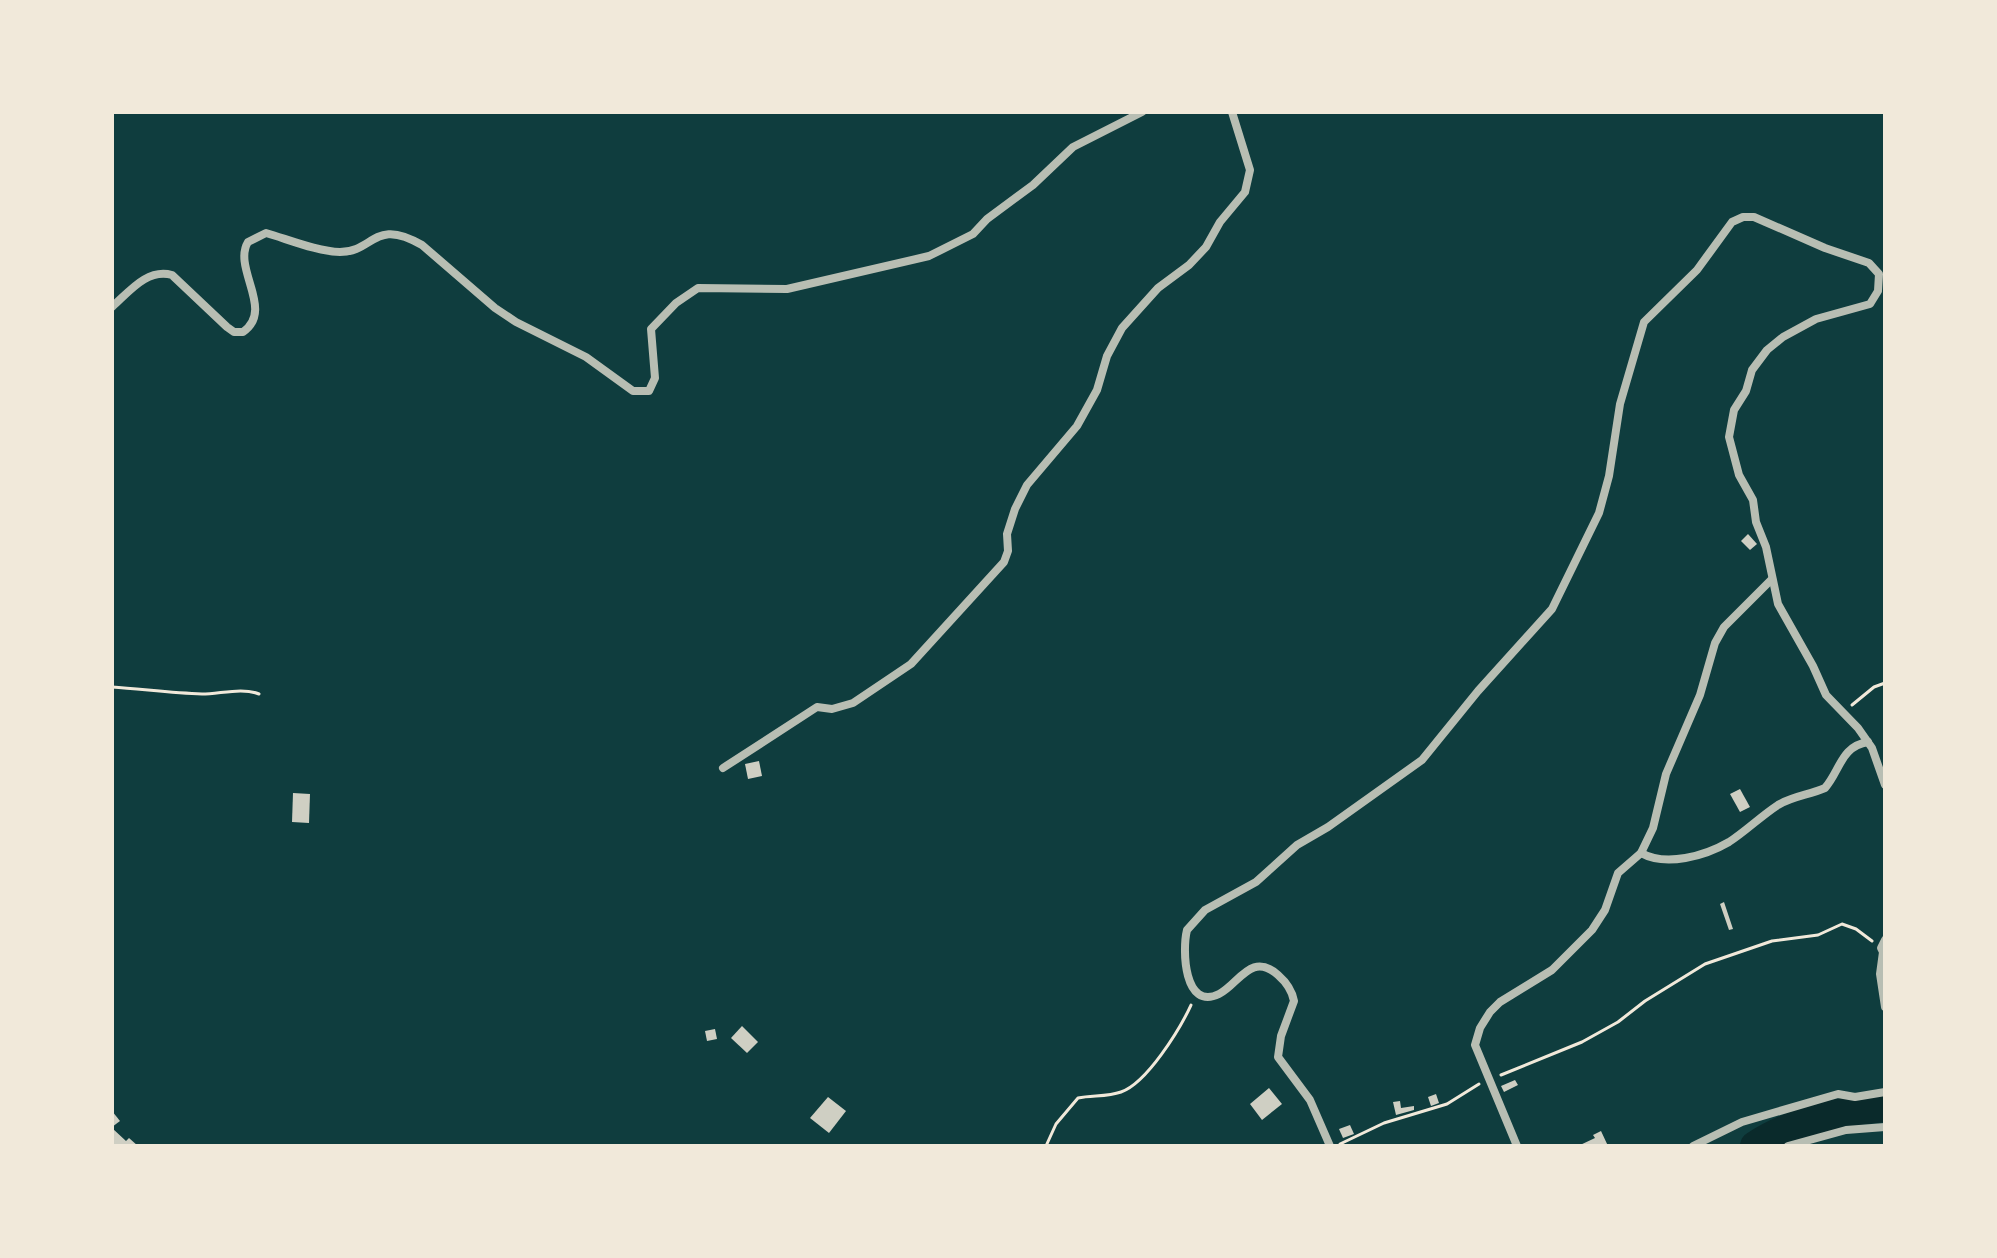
<svg xmlns="http://www.w3.org/2000/svg" width="1997" height="1258" font-family="'Public Sans',sans-serif">
	<rect width="100%" height="100%" fill="#0f3d3e"/>
	<g fill="none" stroke-linecap="round" stroke-linejoin="round">
		<path stroke="#0a2a2b" stroke-width="30" d="M 1755,1146 C 1793,1121 1841,1111 1885,1107"/>
	</g>
	<g fill="#cfcfc3">
		<path d="M 1748,534 L 1757,544 L 1750,550 L 1741,541 Z"/>
		<path d="M 759,761 L 762,776 L 748,779 L 745,764 Z"/>
		<path d="M 1740,789 L 1750,807 L 1740,812 L 1730,794 Z"/>
		<path d="M 293,793 L 310,794 L 309,823 L 292,822 Z"/>
		<path d="M 1724,902 L 1733,929 L 1729,930 L 1720,904 Z"/>
		<path d="M 742,1026 L 758,1042 L 747,1053 L 731,1038 Z"/>
		<path d="M 715,1029 L 717,1039 L 707,1041 L 705,1031 Z"/>
		<path d="M 1515,1080 L 1518,1085 L 1504,1092 L 1501,1086 Z"/>
		<path d="M 1269,1088 L 1282,1104 L 1262,1120 L 1250,1104 Z"/>
		<path d="M 1436,1094 L 1439,1103 L 1431,1106 L 1428,1097 Z"/>
		<path d="M 828,1097 L 846,1111 L 829,1133 L 810,1118 Z"/>
		<path d="M 1400,1101 L 1401,1108 L 1414,1106 L 1414,1110 L 1396,1115 L 1393,1102 Z"/>
		<path d="M 112,1111 L 120,1121 L 112,1127 Z"/>
		<path d="M 1350,1125 L 1354,1134 L 1343,1138 L 1339,1129 Z"/>
		<path d="M 112,1128 L 126,1141 L 129,1138 L 138,1146 L 112,1146 Z"/>
		<path d="M 1601,1131 L 1608,1146 L 1578,1146 L 1595,1138 L 1593,1135 Z"/>
	</g>
	<g fill="none" stroke-linecap="round" stroke-linejoin="round">
		<g stroke="#f1e9da" stroke-width="3">
			<path d="M 112,687 C 142,689 172,693 202,694 C 220,694 242,687 259,694"/>
			<path d="M 1852,705 L 1874,687 L 1885,683"/>
			<path d="M 1501,1075 L 1582,1042 L 1618,1022 L 1645,1001 L 1705,964 L 1772,941 L 1818,935 L 1842,924 L 1856,929 L 1872,941"/>
			<path d="M 1340,1144 L 1384,1123 L 1447,1104 L 1479,1084"/>
			<path d="M 1046,1146 L 1056,1124 L 1078,1098 C 1092,1095 1107,1097 1121,1092 C 1147,1083 1180,1029 1191,1005"/>
		</g>
		<g stroke="#b8beb3" stroke-width="8">
			<path d="M 112,307 C 129,292 147,268 172,275 L 227,327 L 234,332 L 243,332 C 275,310 232,268 248,242 L 266,233 C 287,239 319,252 340,252 C 374,252 374,217 422,245 L 495,308 L 516,322 L 586,357 L 633,391 L 649,391 L 655,378 L 651,329 L 676,303 L 698,288 L 787,289 L 929,256 L 973,234 L 987,219 L 1033,185 L 1073,147 L 1142,112"/>
			<path d="M 723,768 L 817,707 L 832,709 L 853,703 L 911,664 L 1004,562 L 1008,551 L 1007,534 L 1015,509 L 1027,485 L 1077,426 L 1097,390 L 1107,356 L 1122,328 L 1158,288 L 1189,265 L 1206,247 L 1220,222 L 1245,192 L 1250,170 L 1232,112"/>
			<path d="M 1641,853 C 1666,867 1705,856 1729,842 C 1746,831 1761,816 1778,805 C 1793,796 1809,795 1825,788 C 1840,771 1841,746 1868,742"/>
			<path d="M 1885,940 L 1881,948 L 1883,952 L 1880,974 L 1885,1007"/>
			<path d="M 1330,1146 L 1310,1100 L 1278,1057 L 1281,1036 L 1294,1001 C 1292,990 1286,982 1278,975 C 1251,951 1239,984 1219,994 C 1184,1011 1182,950 1187,930 L 1205,910 L 1256,882 L 1297,845 L 1328,827 L 1422,760 L 1478,691 L 1552,609 L 1599,513 L 1609,476 L 1620,404 L 1644,322 L 1697,270 L 1732,222 L 1743,217 L 1754,217 L 1825,248 L 1869,263 L 1879,274 L 1878,291 L 1870,304 L 1816,319 L 1783,337 L 1767,350 L 1752,370 L 1746,391 L 1734,410 L 1729,437 L 1739,475 L 1753,500 L 1756,522 L 1766,547 L 1778,604 L 1813,666 L 1826,695 L 1858,728 L 1872,748 L 1885,785"/>
			<path d="M 1517,1146 L 1475,1045 L 1480,1028 L 1490,1012 L 1500,1002 L 1552,970 L 1592,930 L 1605,910 L 1618,873 L 1641,853 L 1653,828 L 1666,774 L 1700,695 L 1715,643 L 1724,627 L 1772,579"/>
			<path d="M 1693,1146 L 1742,1122 L 1838,1094 L 1855,1097 L 1885,1092"/>
			<path d="M 1788,1146 L 1846,1130 L 1885,1127"/>
		</g>
	</g>
	<rect width="1997" height="1258" fill="none" stroke="#f1e9da" stroke-width="228"/>
</svg>
